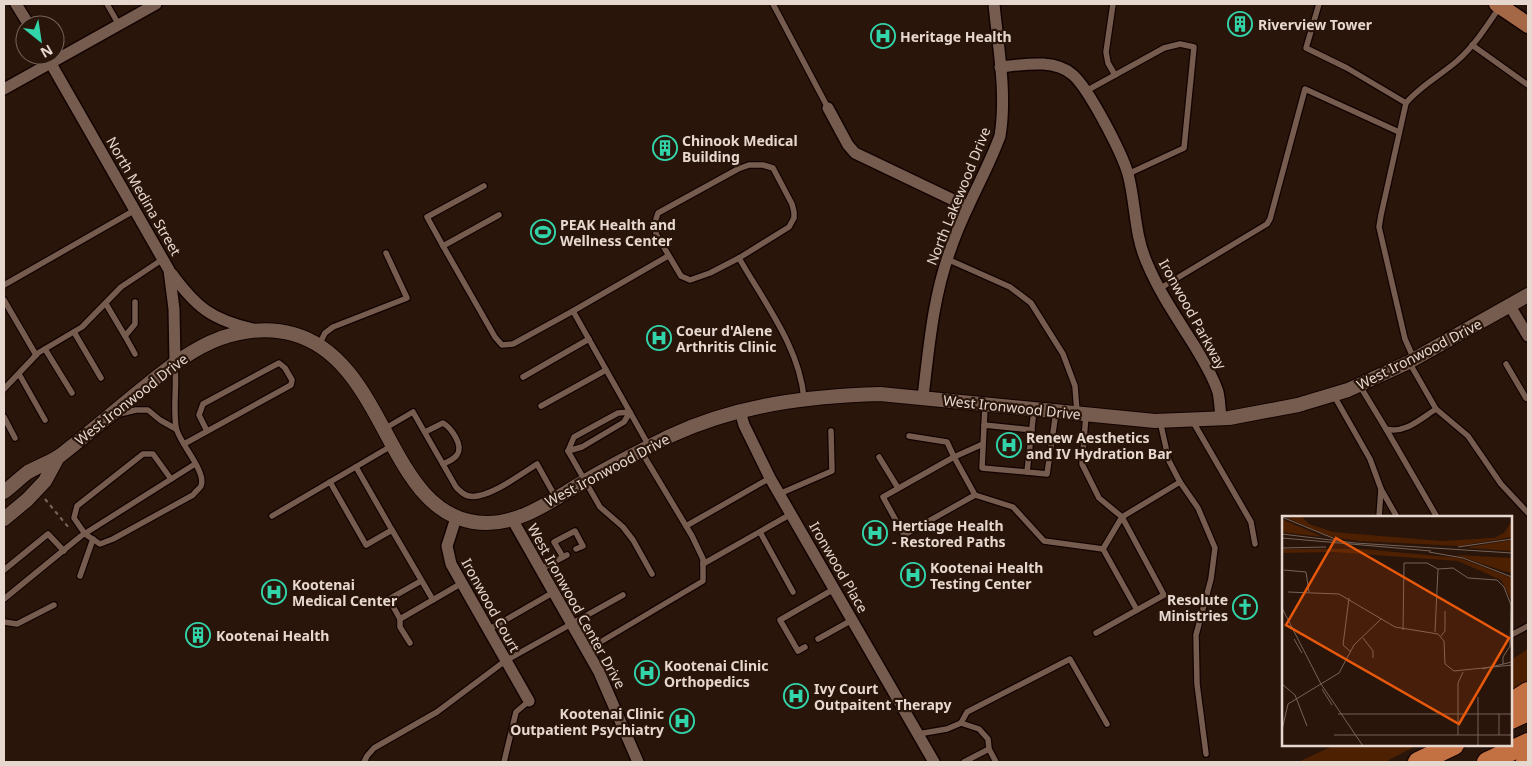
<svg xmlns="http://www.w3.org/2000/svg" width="1532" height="766" font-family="'Noto Sans',sans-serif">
	<rect width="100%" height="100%" fill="#2a150a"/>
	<g fill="#4d2002">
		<path d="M 1528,649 L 1528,685 L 1511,694 L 1511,660 Z"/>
		<path d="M 1335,745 L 1418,745 L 1385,762 L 1298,762 Z"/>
	</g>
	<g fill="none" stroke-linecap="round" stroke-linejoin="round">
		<defs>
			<g id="service">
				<path d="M 107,4 L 119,25"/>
				<path d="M 773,4 L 828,108"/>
				<path d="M 1113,4 L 1106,52 L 1108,63 L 1115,75"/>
				<path d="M 1319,4 L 1306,48 L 1347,68 L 1406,103"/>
				<path d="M 1472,45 L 1528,85"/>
				<path d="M 1086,91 L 1164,48 L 1180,44 L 1194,47 L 1184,148 L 1128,174"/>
				<path d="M 749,165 L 763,165 L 773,168 L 792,204 L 794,212 L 794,218 L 789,227 L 739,258 L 710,273 L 690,280 L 681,276 L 656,234 L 656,219 L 658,213 L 738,169 Z"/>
				<path d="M 499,215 L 443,246 L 495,337 L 502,345 L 513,344 L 573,311"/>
				<path d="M 443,246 L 427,217 L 484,186"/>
				<path d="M 739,258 C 764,302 800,348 804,399"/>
				<path d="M 947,259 L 1010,287 L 1031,303 L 1063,354 L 1075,386 L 1077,412"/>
				<path d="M 4,285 L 135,210"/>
				<path d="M 1159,289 L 1267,224 L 1270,219 L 1305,89 L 1399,132"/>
				<path d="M 4,300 L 36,355"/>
				<path d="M 106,304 L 125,336 L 135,324 L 135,302"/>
				<path d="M 74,332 L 101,378"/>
				<path d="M 125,336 L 135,354"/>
				<path d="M 319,345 L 325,333 L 333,327 L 407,298 L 386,253"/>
				<path d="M 45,349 L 72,393"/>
				<path d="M 1414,359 L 1405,339 L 1379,227 L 1381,215 L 1406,103 C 1420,86 1441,75 1457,61 C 1474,46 1487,26 1499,8"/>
				<path d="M 1506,364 L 1526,398 L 1528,399"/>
				<path d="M 19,374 L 45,420"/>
				<path d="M 523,377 L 589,339"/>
				<path d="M 1360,386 L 1386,429 C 1405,434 1420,419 1436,409 L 1409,362"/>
				<path d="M 4,389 L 38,353 L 82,327 L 121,287 L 163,259"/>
				<path d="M 1333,394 L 1370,459 L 1381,489 L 1397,517"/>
				<path d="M 541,406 L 606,370"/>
				<path d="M 985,406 L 982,468 L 1027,472"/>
				<path d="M 1436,409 L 1468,436 L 1501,484 L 1528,513"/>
				<path d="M 1034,410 L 1027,472 L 1047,474 L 1056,412"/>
				<path d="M 630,412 L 624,422 L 582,447 L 568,451 L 574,437 L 618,413 Z"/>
				<path d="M 119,414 L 136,410 L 148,410 L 160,420 L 176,429"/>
				<path d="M 1086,415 L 1082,464 L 1099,498 L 1122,517 L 1180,482"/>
				<path d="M 4,417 L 15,438"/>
				<path d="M 1192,420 L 1251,522 L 1255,544"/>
				<path d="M 1160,421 L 1169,461 L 1180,482 L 1198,508 L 1215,548 L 1211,579 L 1196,635 L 1197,684 L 1206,754"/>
				<path d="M 984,425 L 1032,430"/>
				<path d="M 384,429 L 413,412 L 456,487 C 460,491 463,495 469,496 C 487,500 521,474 537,464 L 556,498"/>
				<path d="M 1386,429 L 1437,517"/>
				<path d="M 425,432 L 443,423 C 451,428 464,445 457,455 C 454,459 448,462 443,464"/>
				<path d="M 909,436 L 947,442 L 954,457 L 983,444"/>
				<path d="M 184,444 L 291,385 L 292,380 L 285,368 L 279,363 L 203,404 L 199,415 L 207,431"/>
				<path d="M 649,446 L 573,311 L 668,256"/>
				<path d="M 568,451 L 600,507 L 623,527 L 633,540 L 652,574"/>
				<path d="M 879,457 L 898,488"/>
				<path d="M 171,479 L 153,454 L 143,454 L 77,506 L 74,518 L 85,534 L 100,544 L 113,539 L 193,495 C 195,492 199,489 201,486 C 207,471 178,442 176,427 C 173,406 177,386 175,365"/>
				<path d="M 330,482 L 366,545 L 392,530 L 356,467"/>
				<path d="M 779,494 L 832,471 L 831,431"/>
				<path d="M 975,495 L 904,535 L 883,497 L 954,457 L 975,495 L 1013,507 L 1044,541 L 1103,549"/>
				<path d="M 272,516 L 393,445"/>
				<path d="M 1379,517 L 1381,489"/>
				<path d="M 686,526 L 770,478"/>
				<path d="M 392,530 L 433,600"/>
				<path d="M 760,532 L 793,592"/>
				<path d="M 1103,549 L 1137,610 L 1164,595 L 1122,517"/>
				<path d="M 1103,549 L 1122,517"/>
				<path d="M 563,557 L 554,542 L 575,531 L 583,546 L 576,549"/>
				<path d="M 703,564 L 791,514"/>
				<path d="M 541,569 L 567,555"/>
				<path d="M 4,570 L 48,534 L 64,551"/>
				<path d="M 80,576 L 93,539"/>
				<path d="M 421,581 L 389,599 L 400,619 L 462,583"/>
				<path d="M 4,599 L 81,536 L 195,464"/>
				<path d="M 400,619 L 400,627 L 410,643"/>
				<path d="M 4,622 L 17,624 L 54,605"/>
				<path d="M 488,630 L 554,592"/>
				<path d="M 1096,633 L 1137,610"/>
				<path d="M 1511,635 L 1528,626"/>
				<path d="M 818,639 L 852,620"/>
				<path d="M 805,647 L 798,651 L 780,620 L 834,589"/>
				<path d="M 587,650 L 703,581 L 703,559 L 692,536 L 641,451"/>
				<path d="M 961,723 L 967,712 L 1070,659 L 1107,724"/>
				<path d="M 918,734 L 947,729 L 961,723 L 979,729 L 988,739 L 989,749"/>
				<path d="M 364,762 L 367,756 L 374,748 L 437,712 L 505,661 L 623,595"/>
				<path d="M 504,762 L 516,712 L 529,701"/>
				<path d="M 964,762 L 989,749 L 996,762"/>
			</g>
			<g id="minor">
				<path d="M 16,4 L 29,25"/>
				<path d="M 46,55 L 169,270 L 174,309 L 175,363"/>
				<path d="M 1000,67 C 1022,65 1054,58 1073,75 C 1089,89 1122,153 1128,174 C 1136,204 1134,234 1147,263 C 1159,292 1177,318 1194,345 C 1203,360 1213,376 1218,392 C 1220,401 1220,410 1221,419"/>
				<path d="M 4,89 L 156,4"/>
				<path d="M 828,108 L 848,145 L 855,153 L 968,207"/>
				<path d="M 172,274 C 196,307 212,320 253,329"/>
				<path d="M 1510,306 L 1528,336"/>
				<path d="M 923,397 C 929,347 933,296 951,248 C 964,209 986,174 1000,136 C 1007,94 998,46 994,4"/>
				<path d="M 740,411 L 744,425 L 770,478 L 934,762"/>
				<path d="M 456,518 L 447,546 L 451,564 L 529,701"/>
				<path d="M 512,519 L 599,672 L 638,762"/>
			</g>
			<g id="tertiary">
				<path d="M 4,492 C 12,486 20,478 28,472 C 39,466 51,462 61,455 C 88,434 115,411 142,389 C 167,369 191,349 221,338 C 245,330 269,327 293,334 C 391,361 386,523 487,523 C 524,523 556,497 587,480 C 614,464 642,450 670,436 C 736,405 809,396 880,394 L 1155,421 L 1229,418 L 1298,405 L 1348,390 L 1409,362 L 1528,295"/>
				<path d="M 4,519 L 27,500 L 45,481 L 58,457"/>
			</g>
			<path id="primary" d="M 1497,4 L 1528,25"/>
			<g id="motorway">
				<path d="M 1511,703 L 1528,692"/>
				<path d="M 1511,719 L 1528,711"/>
				<path d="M 1418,762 L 1454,745"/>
				<path d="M 1487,762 L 1528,743"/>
				<path d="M 1526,762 L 1528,761"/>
			</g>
		</defs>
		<use href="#service" stroke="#120200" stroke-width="8"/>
		<use href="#minor" stroke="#120200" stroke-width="14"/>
		<use href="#tertiary" stroke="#120200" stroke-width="16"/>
		<use href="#primary" stroke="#120200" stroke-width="19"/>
		<use href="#motorway" stroke="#120200" stroke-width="22"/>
		<path stroke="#7b685f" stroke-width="2" stroke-dasharray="4 4" stroke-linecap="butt" d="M 45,499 L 69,528"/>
		<use href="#service" stroke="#765c4e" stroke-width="5.5"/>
		<use href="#minor" stroke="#765c4e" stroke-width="11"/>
		<use href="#tertiary" stroke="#765c4e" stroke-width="14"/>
		<use href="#primary" stroke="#a46847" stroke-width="16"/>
		<use href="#motorway" stroke="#c37043" stroke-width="20"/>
	</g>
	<defs>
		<symbol id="building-ring" viewBox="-11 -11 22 22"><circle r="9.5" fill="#2a150a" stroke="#32d4a9" stroke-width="1.5"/><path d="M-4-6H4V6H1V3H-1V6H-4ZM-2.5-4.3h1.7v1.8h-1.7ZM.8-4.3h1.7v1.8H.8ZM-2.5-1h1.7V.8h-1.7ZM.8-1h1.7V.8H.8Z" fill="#32d4a9"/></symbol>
		<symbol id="hospital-ring" viewBox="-11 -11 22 22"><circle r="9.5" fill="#2a150a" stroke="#32d4a9" stroke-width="1.5"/><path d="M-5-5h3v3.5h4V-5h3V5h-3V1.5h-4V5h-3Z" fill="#32d4a9"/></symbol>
		<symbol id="stadium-ring" viewBox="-11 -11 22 22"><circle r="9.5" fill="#2a150a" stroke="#32d4a9" stroke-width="1.5"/><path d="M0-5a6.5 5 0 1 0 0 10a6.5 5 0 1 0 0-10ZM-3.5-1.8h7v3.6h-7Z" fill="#32d4a9"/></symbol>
		<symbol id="church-ring" viewBox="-11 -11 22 22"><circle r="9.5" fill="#2a150a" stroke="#32d4a9" stroke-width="1.5"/><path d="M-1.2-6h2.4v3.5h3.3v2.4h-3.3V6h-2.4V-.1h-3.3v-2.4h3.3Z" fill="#32d4a9"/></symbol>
	</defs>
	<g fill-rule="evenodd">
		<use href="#building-ring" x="1226" y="10" width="28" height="28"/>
		<use href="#hospital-ring" x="869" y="22" width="28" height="28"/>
		<use href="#building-ring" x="651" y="134" width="28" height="28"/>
		<use href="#stadium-ring" x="529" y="218" width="28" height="28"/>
		<use href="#hospital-ring" x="645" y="324" width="28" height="28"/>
		<use href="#hospital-ring" x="995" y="431" width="28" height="28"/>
		<use href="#hospital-ring" x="861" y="519" width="28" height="28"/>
		<use href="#hospital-ring" x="899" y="561" width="28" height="28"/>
		<use href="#hospital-ring" x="260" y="578" width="28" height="28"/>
		<use href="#church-ring" x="1231" y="593" width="28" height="28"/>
		<use href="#building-ring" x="184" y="621" width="28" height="28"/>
		<use href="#hospital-ring" x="633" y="659" width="28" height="28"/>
		<use href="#hospital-ring" x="782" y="682" width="28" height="28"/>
		<use href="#hospital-ring" x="668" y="707" width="28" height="28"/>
	</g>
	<g text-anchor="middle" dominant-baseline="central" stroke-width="4.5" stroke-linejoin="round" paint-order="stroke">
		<g font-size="14" font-weight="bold" fill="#e6d7cf" stroke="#2a150a" text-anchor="start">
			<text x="1258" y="24">Riverview Tower</text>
			<text x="900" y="36">Heritage Health</text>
			<text x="682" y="140">Chinook Medical<tspan x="682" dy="16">Building</tspan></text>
			<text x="560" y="224">PEAK Health and<tspan x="560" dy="16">Wellness Center</tspan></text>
			<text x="676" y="330">Coeur d'Alene<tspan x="676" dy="16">Arthritis Clinic</tspan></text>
			<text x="1026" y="437">Renew Aesthetics<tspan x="1026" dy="16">and IV Hydration Bar</tspan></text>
			<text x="892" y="525">Hertiage Health<tspan x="892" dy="16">- Restored Paths</tspan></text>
			<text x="930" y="567">Kootenai Health<tspan x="930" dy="16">Testing Center</tspan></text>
			<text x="292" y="584">Kootenai<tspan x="292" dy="16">Medical Center</tspan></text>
			<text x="1228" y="599" text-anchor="end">Resolute<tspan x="1228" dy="16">Ministries</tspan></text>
			<text x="216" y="635">Kootenai Health</text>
			<text x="664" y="665">Kootenai Clinic<tspan x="664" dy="16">Orthopedics</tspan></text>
			<text x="814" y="688">Ivy Court<tspan x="814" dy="16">Outpaitent Therapy</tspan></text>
			<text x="664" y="713" text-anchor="end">Kootenai Clinic<tspan x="664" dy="16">Outpatient Psychiatry</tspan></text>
		</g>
		<g font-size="14" fill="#e6d7cf" stroke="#2a150a">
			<text transform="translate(144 196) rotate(60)">North Medina Street</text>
			<text transform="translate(958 196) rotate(-68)">North Lakewood Drive</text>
			<text transform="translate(1193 314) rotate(61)">Ironwood Parkway</text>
			<text transform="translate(1419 354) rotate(-27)">West Ironwood Drive</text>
			<text transform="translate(131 399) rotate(-38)">West Ironwood Drive</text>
			<text transform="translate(1012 407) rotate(6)">West Ironwood Drive</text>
			<text transform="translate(607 470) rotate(-28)">West Ironwood Drive</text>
			<text transform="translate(839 567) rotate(60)">Ironwood Place</text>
			<text transform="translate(491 605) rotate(61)">Ironwood Court</text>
			<text transform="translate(577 606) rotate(61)">West Ironwood Center Drive</text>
		</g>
	</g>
	<g transform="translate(1282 516)">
		<rect width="230" height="230" fill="#2a150a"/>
		<path d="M 1,0 L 19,0 L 27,8 L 51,16 L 159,25 L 212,22 L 222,17 L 230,5 L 230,21 L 178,30 L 77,25 L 48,21 ZM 0,3 L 41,21 L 0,16 ZM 230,24 L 230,35 L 187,32 L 187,31 ZM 0,33 L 81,33 L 177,42 L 230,62 L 230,85 L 219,64 L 176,45 L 51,36 L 0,37 ZM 174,39 L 230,42 L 230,57 L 222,55 Z" fill="#4d2002"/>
		<path fill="none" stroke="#756359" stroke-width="1" d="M 0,1 L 53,23M 0,18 L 73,27 L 230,37M 0,22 L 149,35M 176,31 L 230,23M 0,32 L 44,31M 147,36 L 181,42 L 230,61M 2,54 L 24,56 L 27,76M 6,76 L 57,78 L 113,111 L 156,118 L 162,125 L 163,148 L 172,155 L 230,149M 67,82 L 61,129 L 69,136M 0,92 L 39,168 L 81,230M 121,114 L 122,47 L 145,47 L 156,53M 153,116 L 156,53 L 171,52 L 186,62 L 215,64 L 222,71 L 229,89 L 228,130 L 221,141 L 221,148M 159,120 L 163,115 L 163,95M 81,122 L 91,135 L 91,142M 12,123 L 20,137M 200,153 L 230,146M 0,168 L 13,179 L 25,210M 40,173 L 50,189M 56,198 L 230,198M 0,214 L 6,188 L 57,157 L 72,129 L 99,103M 52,219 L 230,219M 176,219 L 176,167 L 181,156M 217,219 L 217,198M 196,230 L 196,181"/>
		<path fill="#e8590c" fill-opacity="0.15" stroke="#e8590c" stroke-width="2.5" d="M 54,22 L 227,122 L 177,208 L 4,109 Z"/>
		<rect width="230" height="230" fill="none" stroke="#e6d7cf" stroke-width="2.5"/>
	</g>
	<rect width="1532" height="766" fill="none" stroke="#e6d7cf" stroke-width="10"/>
	<g transform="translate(40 40) rotate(150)"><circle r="24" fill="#2a150a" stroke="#756359"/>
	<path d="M0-4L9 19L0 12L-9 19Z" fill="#32d4a9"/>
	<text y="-8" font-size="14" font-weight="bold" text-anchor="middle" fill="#e6d7cf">N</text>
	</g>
</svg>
